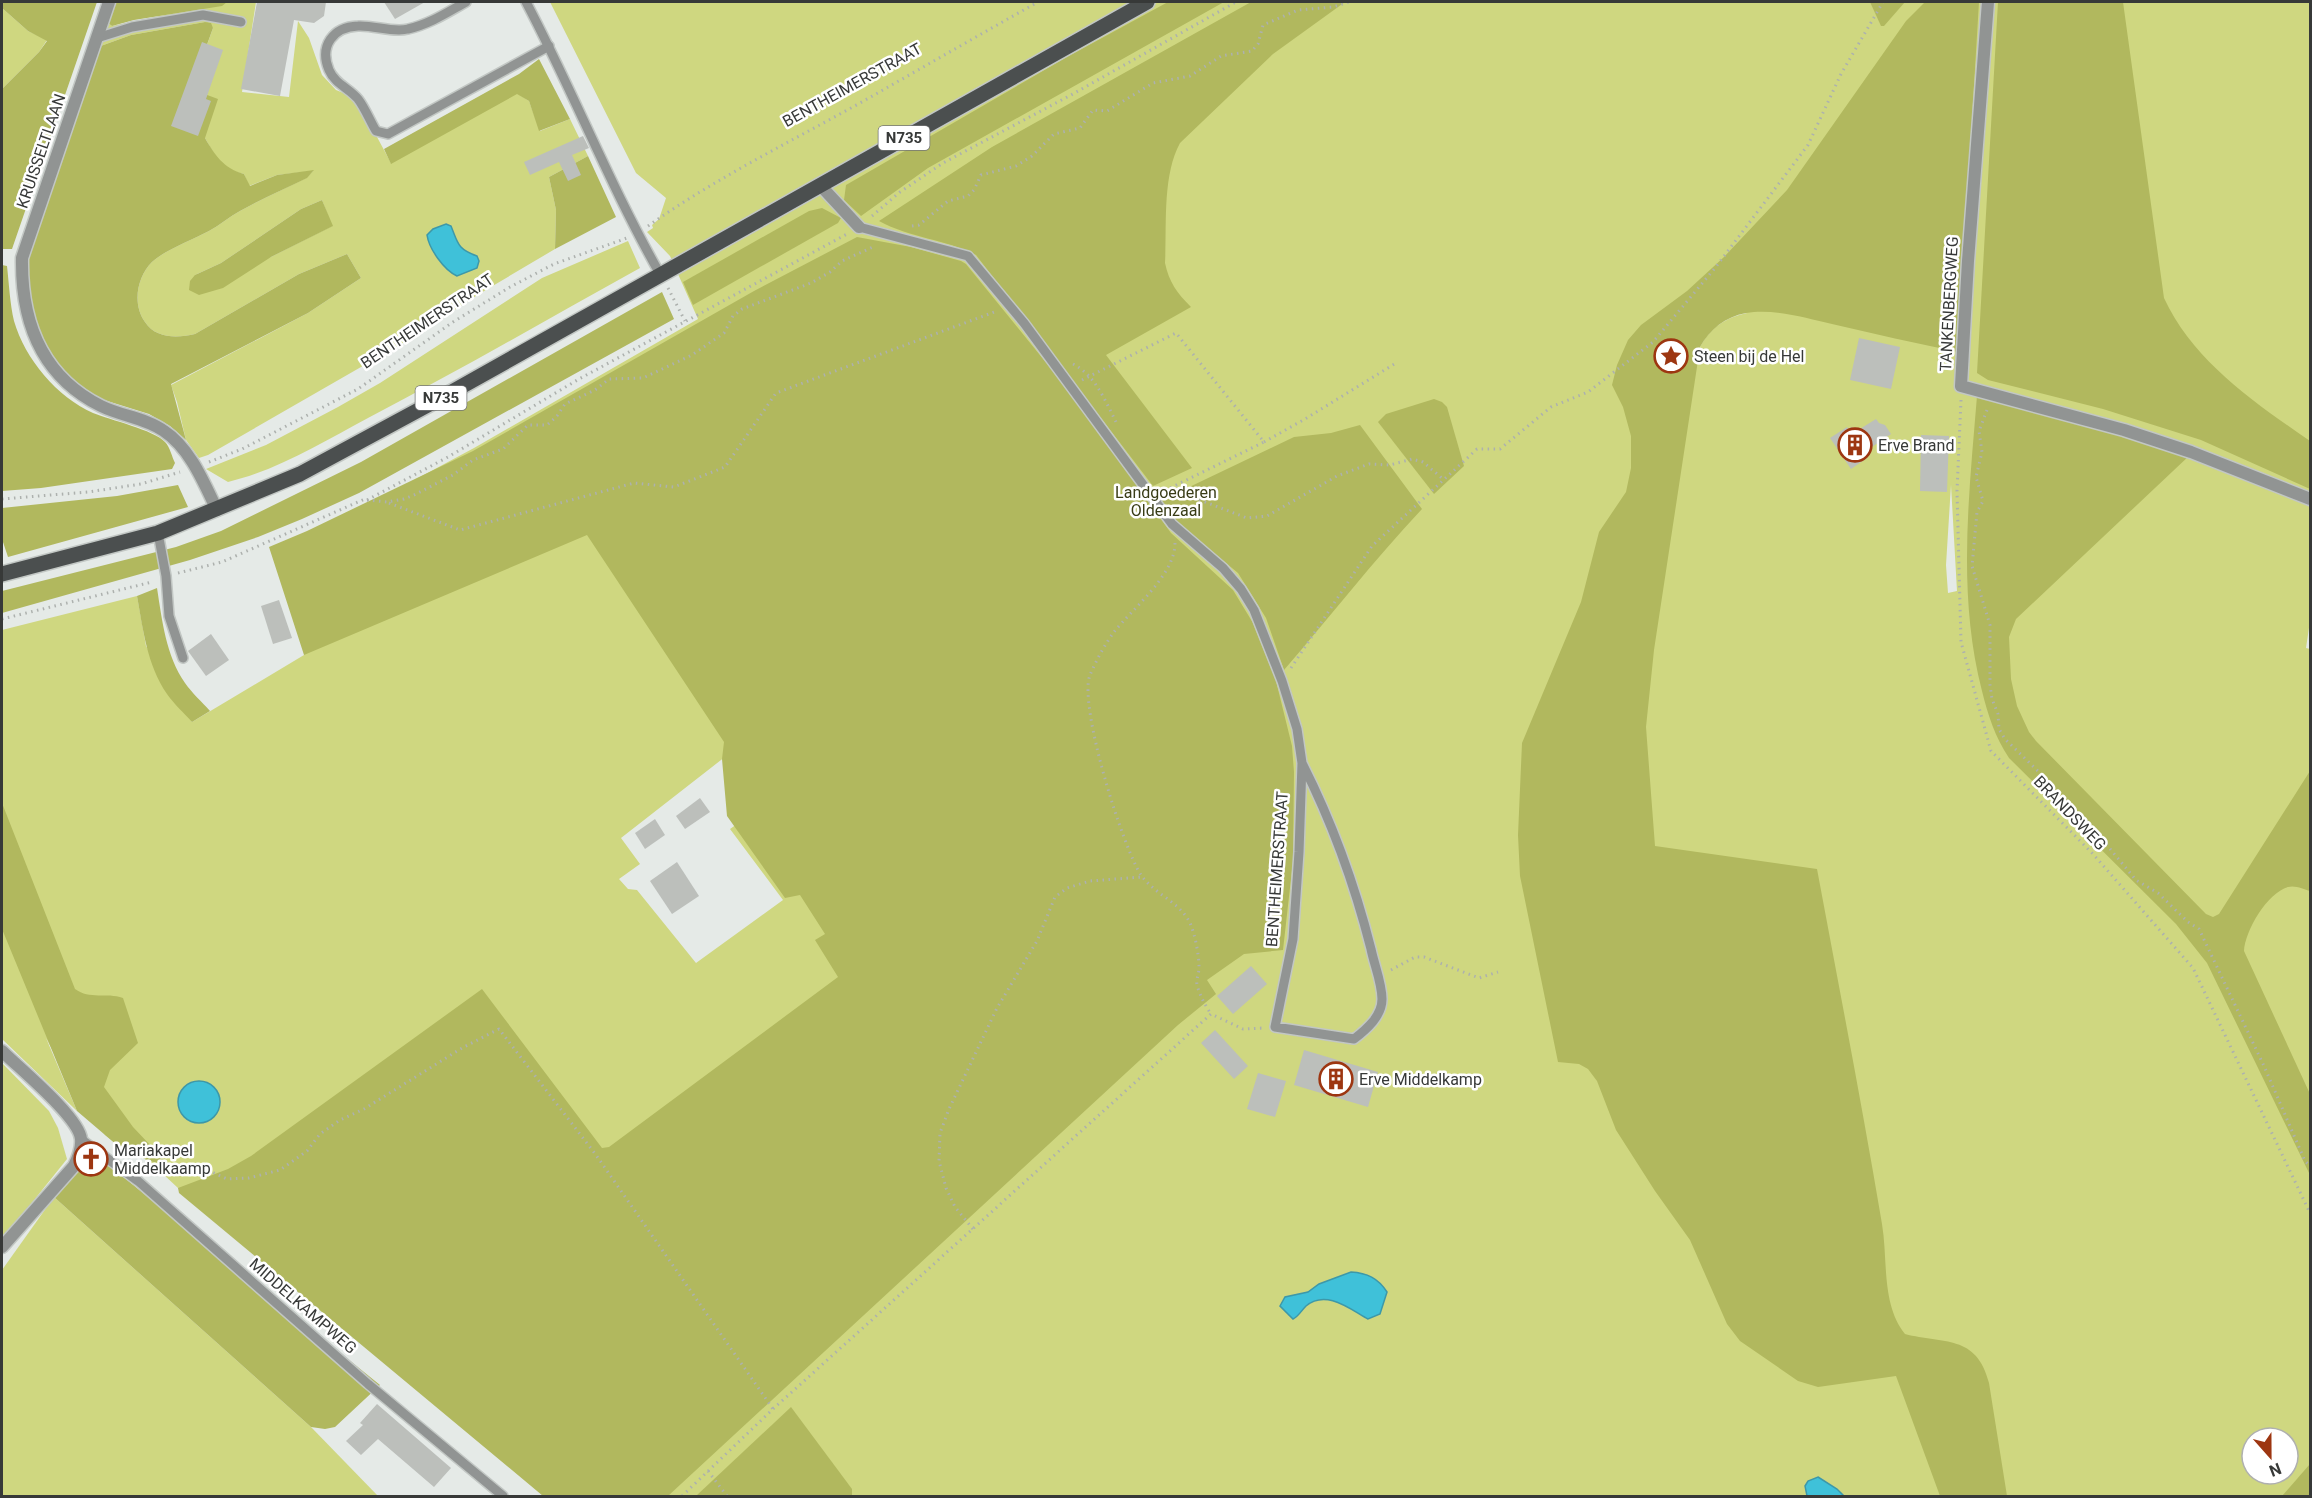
<svg xmlns="http://www.w3.org/2000/svg" width="2312" height="1498" font-family="Roboto,sans-serif">
	<rect width="100%" height="100%" fill="#e5eae7"/>
	<g fill="#cfd780" fill-rule="evenodd">
		<path d="M 227,2 L 256,2 L 242,92 L 289,97 L 298,21 L 309,38 L 322,75 L 336,90 L 356,98 L 391,163 L 517,93 L 529,101 L 540,131 L 570,119 L 588,156 L 549,177 L 556,210 L 555,249 L 479,294 L 408,340 L 208,455 L 199,458 L 186,440 L 177,402 L 171,385 L 308,313 L 361,278 L 347,254 L 299,274 L 195,334 C 178,338 156,339 145,322 C 132,304 137,277 152,262 C 165,250 192,240 209,231 C 220,225 229,217 240,211 C 262,199 284,189 306,178 L 313,171 L 277,175 L 249,186 L 244,174 L 232,171 L 217,159 L 205,138 L 191,90 L 213,28 L 205,22 L 131,35 L 98,47 L 108,23 L 112,26 ZM 322,200 L 332,226 L 271,257 L 195,275 L 221,263 L 301,209 Z"/>
		<path d="M 550,2 L 2310,2 L 2310,621 L 2306,648 L 2310,649 L 2310,1496 L 544,1496 L 178,1188 L 149,1161 L 119,1146 L 105,1135 L 68,1079 L 46,1038 L 77,1111 L 2,1039 L 2,630 L 137,596 L 146,646 L 192,722 L 304,655 L 307,532 L 392,492 L 474,448 L 698,319 L 670,256 L 647,232 L 653,228 L 652,225 L 659,219 L 666,198 L 636,173 ZM 1703,303 L 1747,313 C 1725,318 1711,327 1700,347 ZM 1951,485 L 1957,591 L 1948,593 L 1946,565 ZM 730,753 L 767,803 L 730,829 L 783,900 L 696,963 L 637,890 L 628,889 L 619,879 L 640,864 L 621,838 ZM 2252,1438 L 2288,1438 L 2288,1474 L 2252,1474 Z"/>
		<path d="M 2,8 L 28,31 L 47,40 L 39,52 L 2,89 Z"/>
		<path d="M 628,241 L 640,268 C 550,318 460,370 368,418 C 323,442 278,470 228,482 L 206,469 L 266,445 L 338,407 L 380,383 L 542,278 Z"/>
		<path d="M 2,1063 L 49,1111 L 58,1128 L 67,1159 L 2,1240 Z"/>
		<path d="M 54,1197 L 311,1427 L 378,1496 L 2,1496 L 2,1270 Z"/>
	</g>
	<g fill="#b1b85e">
		<path d="M 2,2 L 97,2 L 12,249 L 2,249 L 2,89 L 39,52 L 47,41 L 28,31 L 2,8 Z"/>
		<path d="M 115,2 L 227,2 L 222,6 L 134,20 L 112,26 L 108,23 Z"/>
		<path d="M 1168,2 L 1224,2 L 928,168 L 861,216 L 844,200 L 846,185 L 1067,57 Z"/>
		<path d="M 1251,2 L 1345,2 L 1273,54 L 1180,143 C 1162,176 1167,226 1165,263 C 1169,282 1177,293 1191,307 L 1106,355 L 1192,468 L 1153,486 L 976,255 C 945,239 910,238 879,221 L 992,147 Z"/>
		<path d="M 1870,2 L 1905,2 L 1884,26 L 1881,26 Z"/>
		<path d="M 1925,2 L 1979,2 L 1958,352 C 1916,343 1874,334 1832,324 C 1806,318 1773,308 1746,313 C 1725,317 1710,329 1700,347 L 1654,650 L 1646,727 L 1655,846 L 1817,869 C 1839,987 1862,1105 1882,1224 C 1888,1259 1881,1304 1905,1334 C 1943,1344 1977,1334 1989,1383 L 2007,1496 L 1940,1496 L 1896,1376 L 1818,1387 L 1798,1381 L 1740,1341 L 1727,1324 L 1690,1240 L 1655,1191 L 1616,1130 L 1597,1081 L 1588,1069 L 1579,1064 L 1558,1062 L 1520,876 L 1518,835 L 1522,743 L 1581,602 L 1599,532 L 1626,492 L 1631,468 L 1631,436 L 1623,407 L 1612,385 L 1617,365 L 1628,340 L 1641,325 L 1687,291 L 1724,257 L 1787,190 L 1906,21 Z"/>
		<path d="M 1998,2 L 2123,2 L 2164,298 C 2193,361 2255,403 2310,441 L 2310,489 L 2201,440 L 2103,409 L 1988,380 L 1977,373 Z"/>
		<path d="M 205,22 L 211,23 L 213,28 L 191,89 L 218,99 L 205,138 C 215,155 223,168 244,174 L 250,186 L 277,175 L 314,170 L 307,178 C 284,189 262,199 240,211 C 229,217 220,225 209,231 C 192,240 165,250 152,262 C 137,277 132,304 145,322 C 156,339 178,338 195,334 L 299,274 L 347,254 L 361,278 L 308,313 L 171,384 L 186,440 L 170,426 L 149,414 L 104,400 L 81,388 L 45,351 L 29,312 L 28,259 L 98,47 L 131,35 Z"/>
		<path d="M 539,59 L 570,119 L 539,131 L 529,101 L 517,94 L 391,164 L 384,149 L 519,74 Z"/>
		<path d="M 588,156 L 616,217 L 555,249 L 556,210 L 549,177 Z"/>
		<path d="M 322,200 L 333,226 L 271,257 L 223,288 L 199,295 L 189,290 L 190,281 L 195,275 L 221,263 L 301,209 Z"/>
		<path d="M 822,208 L 841,218 L 838,223 L 693,305 L 683,282 L 809,211 Z"/>
		<path d="M 857,237 L 911,247 L 961,261 L 966,264 L 1065,386 L 1171,533 L 1233,590 L 1253,623 L 1276,681 L 1292,746 L 1294,772 L 1293,861 L 1283,950 L 1244,954 L 1207,980 L 1216,994 L 1178,1025 L 668,1496 L 543,1496 L 179,1193 L 178,1188 L 228,1169 L 251,1156 L 482,989 L 602,1148 L 609,1147 L 838,977 L 815,940 L 825,934 L 800,895 L 785,898 L 727,816 L 722,759 L 724,742 L 587,535 L 304,655 L 269,547 L 307,531 L 473,451 L 754,291 Z"/>
		<path d="M 2,265 L 7,266 C 9,284 10,304 14,321 C 25,359 57,397 93,413 C 110,420 154,430 165,442 C 170,447 172,457 175,463 L 172,469 L 41,488 L 2,491 Z"/>
		<path d="M 662,292 L 674,319 L 359,493 L 302,519 L 258,537 L 190,560 L 2,613 L 2,591 L 176,547 L 221,531 L 361,462 Z"/>
		<path d="M 1977,396 L 2120,433 L 2190,455 L 2016,619 L 2009,637 L 2011,679 L 2017,706 L 2029,732 L 2036,741 L 2206,914 L 2213,917 L 2219,914 L 2310,771 L 2310,891 C 2304,889 2295,885 2288,887 C 2267,893 2245,931 2244,951 L 2310,1094 L 2310,1175 L 2207,963 L 2176,924 L 2009,758 C 1995,737 1988,715 1982,691 C 1957,594 1969,495 1977,396 Z"/>
		<path d="M 1434,399 L 1442,402 L 1447,407 L 1464,466 L 1434,494 L 1378,422 L 1386,414 Z"/>
		<path d="M 1360,425 L 1422,509 C 1373,561 1330,617 1284,670 L 1266,618 L 1238,573 L 1179,524 L 1160,501 L 1294,437 L 1331,433 Z"/>
		<path d="M 178,485 L 188,507 L 8,557 L 2,539 L 2,508 L 117,496 Z"/>
		<path d="M 157,588 C 162,620 166,656 185,683 C 192,693 202,702 210,711 L 192,722 C 184,713 174,704 167,694 C 147,665 143,629 137,596 Z"/>
		<path d="M 2,803 L 75,989 C 90,1000 106,992 123,998 L 138,1043 L 110,1070 L 104,1087 L 133,1127 L 169,1165 L 149,1161 L 118,1146 L 77,1111 L 2,929 Z"/>
		<path d="M 88,1148 L 111,1167 L 380,1385 L 335,1427 L 325,1429 L 311,1427 L 54,1197 L 79,1164 Z"/>
		<path d="M 791,1407 L 852,1489 L 852,1496 L 696,1496 Z"/>
		<path d="M 2310,1464 L 2310,1496 L 2282,1496 Z"/>
	</g>
	<g fill="#3fc1d9" stroke="#3d98a9" stroke-width="1.5">
		<path d="M 446,224 L 451,226 C 458,243 457,249 477,256 L 479,261 L 477,268 L 457,276 C 444,270 429,249 427,235 L 433,229 Z"/>
		<circle cx="199" cy="1102" r="21"/>
		<path d="M 1351,1272 C 1367,1273 1378,1278 1387,1292 L 1380,1314 L 1368,1319 C 1350,1309 1326,1289 1306,1306 C 1301,1311 1299,1316 1293,1319 L 1280,1306 L 1285,1297 L 1308,1292 L 1319,1284 Z"/>
		<path d="M 1818,1477 L 1837,1489 L 1844,1496 L 1807,1496 L 1805,1486 L 1808,1481 Z"/>
	</g>
	<g fill="#bcbfbb">
		<path d="M 257,2 L 326,2 L 324,16 L 314,23 L 294,20 L 280,96 L 241,89 Z"/>
		<path d="M 384,2 L 425,2 L 395,19 Z"/>
		<path d="M 202,42 L 223,50 L 206,99 L 211,101 L 198,136 L 171,126 Z"/>
		<path d="M 583,136 L 589,148 L 572,155 L 581,175 L 568,181 L 559,162 L 530,175 L 524,162 Z"/>
		<path d="M 1859,338 L 1900,347 L 1891,389 L 1850,380 Z"/>
		<path d="M 1876,419 L 1879,423 L 1885,425 L 1891,434 L 1863,453 L 1867,458 L 1851,469 L 1830,438 L 1847,427 L 1848,429 L 1852,427 L 1855,432 Z"/>
		<path d="M 1921,435 L 1949,436 L 1947,492 L 1920,491 Z"/>
		<path d="M 279,600 L 292,638 L 273,644 L 261,606 Z"/>
		<path d="M 211,634 L 229,660 L 206,676 L 188,651 Z"/>
		<path d="M 700,798 L 710,812 L 685,829 L 676,816 Z"/>
		<path d="M 655,819 L 665,835 L 645,849 L 635,833 Z"/>
		<path d="M 677,862 L 699,896 L 672,914 L 650,881 Z"/>
		<path d="M 1251,966 L 1267,984 L 1233,1014 L 1217,996 Z"/>
		<path d="M 1215,1030 L 1248,1066 L 1234,1079 L 1201,1043 Z"/>
		<path d="M 1304,1050 L 1378,1072 L 1368,1107 L 1294,1085 Z"/>
		<path d="M 1258,1073 L 1286,1081 L 1275,1117 L 1247,1109 Z"/>
		<path d="M 377,1404 L 451,1468 L 434,1487 L 378,1439 L 361,1455 L 346,1441 L 363,1425 L 360,1423 Z"/>
	</g>
	<g fill="none" stroke-linecap="round" stroke-linejoin="round">
		<defs>
			<g id="service">
				<path d="M 466,2 C 448,12 430,24 408,29 C 393,33 374,25 358,26 C 333,27 319,46 329,70 C 335,84 349,88 358,99 C 365,108 370,121 376,131 L 388,134 L 549,46"/>
				<path d="M 526,2 C 573,91 610,186 660,274"/>
				<path d="M 97,38 L 132,27 L 203,15 L 241,22"/>
				<path d="M 859,227 L 968,256 L 1024,323 L 1172,524 L 1223,568 L 1241,589 L 1254,610 L 1282,681 L 1297,729 L 1302,763 L 1299,852 L 1293,939 L 1275,1027 L 1354,1039 C 1367,1029 1382,1016 1382,999 C 1382,983 1374,964 1371,949 C 1354,882 1333,824 1302,763"/>
				<path d="M 158,533 L 166,576 L 169,616 L 183,658"/>
				<path d="M 82,1140 L 138,1181 L 368,1384 L 503,1496"/>
			</g>
			<g id="minor">
				<path d="M 109,2 L 22,258 C 21,321 41,376 101,406 C 121,416 146,418 164,431 C 190,448 204,483 217,510"/>
				<path d="M 1988,2 L 1968,261 L 1961,386 L 2124,430 L 2191,452 L 2310,499"/>
				<path d="M 820,185 L 859,227"/>
				<path d="M 2,1051 C 19,1068 79,1117 81,1139 C 82,1149 78,1158 74,1166 L 2,1247"/>
			</g>
			<path id="primary" d="M 2,574 L 158,533 L 300,474 L 450,393 L 1147,2"/>
		</defs>
		<use href="#service" stroke="#c2c7c4" stroke-width="12"/>
		<use href="#minor" stroke="#c2c7c4" stroke-width="15"/>
		<use href="#primary" stroke="#c2c7c4" stroke-width="18"/>
		<g stroke="#adb1ae" stroke-width="3" stroke-dasharray="1.5 4.5" stroke-linecap="butt">
			<path d="M 872,216 L 900,192 L 943,163 L 1071,95 L 1236,2"/>
			<path d="M 648,226 C 716,178 788,143 860,103 C 920,69 979,35 1038,2"/>
			<path d="M 912,226 L 919,225 L 948,201 L 968,196 L 974,190 L 981,175 L 1016,166 L 1032,156 L 1054,134 L 1080,128 L 1093,110 L 1107,111 L 1153,83 L 1190,76 L 1221,56 L 1252,51 L 1258,44 L 1263,25 L 1298,10 L 1333,7 L 1349,2"/>
			<path d="M 668,288 L 685,321"/>
			<path d="M 1073,364 C 1095,375 1105,400 1116,422"/>
			<path d="M 1082,380 L 1176,333 L 1264,442 L 1164,491"/>
			<path d="M 1961,400 L 1957,491 L 1961,642 L 1991,751 L 2093,854 L 2193,968 L 2310,1213"/>
			<path d="M 1987,410 L 1979,431 L 1982,452 L 1976,477 L 1983,501 L 1977,512 L 1972,566 L 1990,625 L 1990,685 L 1992,699 L 1998,714 L 1999,729 L 2005,739 L 2042,775 L 2068,805 L 2086,820 L 2136,880 L 2158,893 L 2188,922 L 2199,929 L 2264,1066 L 2305,1161 L 2310,1166"/>
			<path d="M 1264,442 L 1305,419 L 1396,363"/>
			<path d="M 209,462 L 242,449 L 358,389 L 453,322 L 510,287 L 554,264 L 627,238"/>
			<path d="M 1171,489 L 1247,518 L 1267,516 L 1337,476 L 1369,464 L 1390,465 L 1412,459 L 1423,462 L 1443,479"/>
			<path d="M 2,499 L 88,492 L 141,484 L 180,472"/>
			<path d="M 367,500 L 387,502 L 404,499 L 414,495 L 453,475 L 473,460 L 503,449 L 528,425 L 547,425 L 557,416 L 565,404 L 595,390 L 609,379 L 643,378 L 692,355 L 724,333 L 733,316 L 742,309 L 811,283 L 830,272 L 842,261 L 875,246"/>
			<path d="M 367,500 L 448,457 L 579,379 L 847,234"/>
			<path d="M 389,503 L 460,530 L 634,483 L 674,487 L 725,467 L 776,393 L 997,311"/>
			<path d="M 1175,543 C 1175,575 1133,608 1114,632 C 1105,644 1096,661 1090,675 C 1078,705 1123,848 1141,875 C 1154,894 1180,902 1190,923 C 1195,934 1199,955 1199,967 C 1199,974 1196,979 1197,985 C 1200,996 1205,1005 1211,1014"/>
			<path d="M 178,573 L 222,562 L 367,498"/>
			<path d="M 2,619 L 152,582"/>
			<path d="M 1291,668 L 1372,546 L 1477,449 L 1500,449 L 1551,407 L 1588,392 L 1653,342 L 1715,268 L 1808,145 L 1841,74 L 1883,2"/>
			<path d="M 1391,970 L 1415,957 L 1424,957 L 1479,978 L 1498,972"/>
			<path d="M 197,1165 L 227,1179 L 249,1178 L 280,1170 L 307,1151 L 320,1134 L 340,1120 L 364,1109 L 462,1048 L 499,1029 L 596,1155 L 773,1409"/>
			<path d="M 973,1229 L 955,1207 L 946,1188 L 939,1161 L 940,1133 L 949,1109 L 997,1008 L 1037,941 L 1055,897 L 1067,888 L 1090,881 L 1142,877"/>
			<path d="M 708,1471 L 727,1496"/>
			<path d="M 682,1496 L 773,1409 L 1211,1014 L 1243,1029 L 1264,1028"/>
		</g>
		<use href="#service" stroke="#919493" stroke-width="9"/>
		<use href="#minor" stroke="#919493" stroke-width="12"/>
		<use href="#primary" stroke="#4b4f4f" stroke-width="15"/>
	</g>
	<defs>
		<symbol id="sight-ring" viewBox="-11 -11 22 22"><circle r="9.5" fill="#fff" stroke="#9d3611" stroke-width="1.5"/><path d="M0-6L1.8-2.2L6-1.7L2.9 1.2L3.7 5.4L0 3.3L-3.7 5.4L-2.9 1.2L-6-1.7L-1.8-2.2Z" fill="#9d3611"/></symbol>
		<symbol id="building-ring" viewBox="-11 -11 22 22"><circle r="9.5" fill="#fff" stroke="#9d3611" stroke-width="1.5"/><path d="M-4-6H4V6H1V3H-1V6H-4ZM-2.5-4.3h1.7v1.8h-1.7ZM.8-4.3h1.7v1.8H.8ZM-2.5-1h1.7V.8h-1.7ZM.8-1h1.7V.8H.8Z" fill="#9d3611"/></symbol>
		<symbol id="church-ring" viewBox="-11 -11 22 22"><circle r="9.5" fill="#fff" stroke="#9d3611" stroke-width="1.5"/><path d="M-1.2-6h2.4v3.5h3.3v2.4h-3.3V6h-2.4V-.1h-3.3v-2.4h3.3Z" fill="#9d3611"/></symbol>
	</defs>
	<g fill-rule="evenodd">
		<use href="#sight-ring" x="1652" y="337" width="38" height="38"/>
		<use href="#building-ring" x="1836" y="426" width="38" height="38"/>
		<use href="#building-ring" x="1317" y="1060" width="38" height="38"/>
		<use href="#church-ring" x="72" y="1140" width="38" height="38"/>
	</g>
	<g text-anchor="middle" dominant-baseline="central" stroke-width="5" stroke-linejoin="round" paint-order="stroke">
		<g fill="#fff" stroke="#737474" stroke-width="1.5">
			<rect x="878.5" y="126" width="51" height="24" rx="4.5"/>
			<rect x="415.5" y="386" width="51" height="24" rx="4.5"/>
		</g>
		<g font-size="15" font-weight="bold" fill="#373938">
			<text x="904" y="138">N735</text>
			<text x="441" y="398">N735</text>
		</g>
		<g font-size="16" fill="#373938" stroke="#fff">
			<text transform="translate(852 85) rotate(-29)">BENTHEIMERSTRAAT</text>
			<text transform="translate(41 151) rotate(-71)">KRUISSELTLAAN</text>
			<text transform="translate(1949 304) rotate(-87)">TANKENBERGWEG</text>
			<text transform="translate(427 321) rotate(-34)">BENTHEIMERSTRAAT</text>
			<text transform="translate(2070 813) rotate(46)">BRANDSWEG</text>
			<text transform="translate(1277 869) rotate(-86)">BENTHEIMERSTRAAT</text>
			<text transform="translate(303 1306) rotate(41)">MIDDELKAMPWEG</text>
		</g>
		<g font-size="16" fill="#373938" stroke="#fff" text-anchor="start">
			<text x="1694" y="356">Steen bij de Hel</text>
			<text x="1878" y="445">Erve Brand</text>
			<text x="1359" y="1079">Erve Middelkamp</text>
			<text x="114" y="1150">Mariakapel<tspan x="114" dy="18">Middelkaamp</tspan></text>
		</g>
		<g font-size="16" fill="#393c16" stroke="#fff">
			<text x="1166" y="492">Landgoederen<tspan x="1166" dy="18">Oldenzaal</tspan></text>
		</g>
	</g>
	<rect width="2312" height="1498" fill="none" stroke="#373938" stroke-width="6"/>
	<g transform="translate(2270 1456) rotate(159)"><circle r="28" fill="#ffffff" stroke="#afb0af" stroke-width="1.5"/>
	<path d="M0-4.5L10 22L0 15L-10 22Z" fill="#9d3611"/>
	<text y="-9" font-size="16" font-weight="bold" text-anchor="middle" fill="#373938">N</text>
	</g>
</svg>
